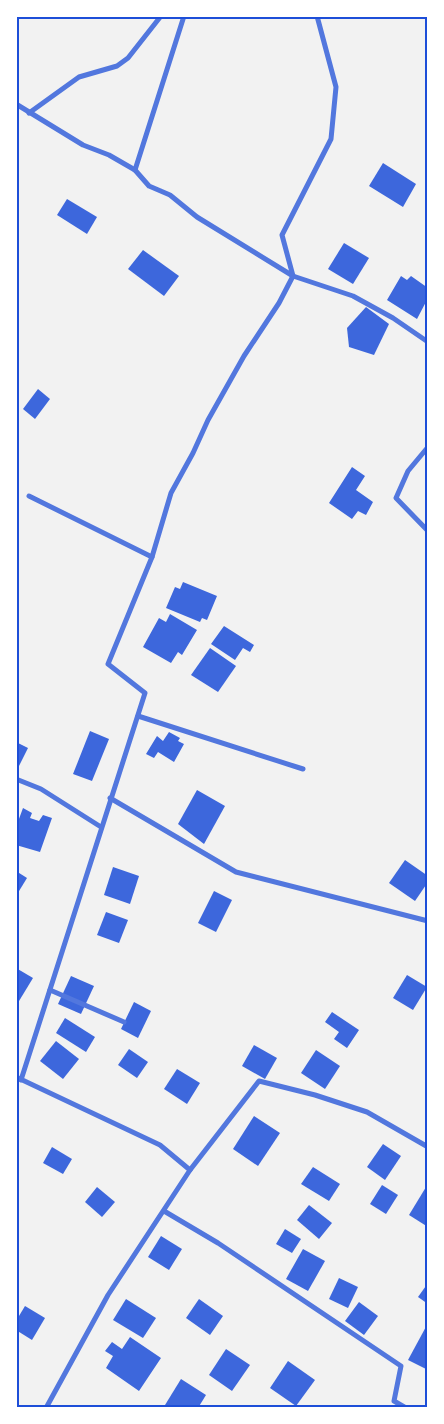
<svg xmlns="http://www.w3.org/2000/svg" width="444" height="1424" font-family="Barlow,sans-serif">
	<rect width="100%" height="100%" fill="#f2f2f2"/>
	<g fill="#3d67dc">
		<path d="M 383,163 L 416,184 L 403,207 L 369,186 Z"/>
		<path d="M 67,199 L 97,217 L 87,234 L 57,215 Z"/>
		<path d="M 344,243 L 369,258 L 353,284 L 328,269 Z"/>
		<path d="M 143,250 L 179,276 L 164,296 L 128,269 Z"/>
		<path d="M 401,276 L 407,280 L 411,276 L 428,288 L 428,298 L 417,319 L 387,300 Z"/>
		<path d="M 366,307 L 389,324 L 374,355 L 349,347 L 347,328 Z"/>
		<path d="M 38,389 L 50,399 L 35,419 L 23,409 Z"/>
		<path d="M 352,467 L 365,476 L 356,490 L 373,502 L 366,515 L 358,511 L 352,519 L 329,503 Z"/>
		<path d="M 183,582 L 217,596 L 207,620 L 202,618 L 200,622 L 166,608 L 175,587 L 180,589 Z"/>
		<path d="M 170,614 L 197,630 L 182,655 L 178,652 L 171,663 L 143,647 L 159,618 L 166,622 Z"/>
		<path d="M 224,626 L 254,645 L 250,652 L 243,648 L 235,660 L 211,644 Z"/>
		<path d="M 210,648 L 236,666 L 218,692 L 191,675 Z"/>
		<path d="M 90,731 L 109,739 L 92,781 L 73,774 Z"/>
		<path d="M 169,732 L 180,738 L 178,741 L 184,744 L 174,762 L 158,752 L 154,758 L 146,754 L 157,736 L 163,741 Z"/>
		<path d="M 16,742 L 28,748 L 16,772 Z"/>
		<path d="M 197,790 L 225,806 L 204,844 L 178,824 Z"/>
		<path d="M 23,808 L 32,813 L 30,818 L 39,821 L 43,815 L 52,818 L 40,852 L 16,845 L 16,827 Z"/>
		<path d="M 405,860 L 428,876 L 428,882 L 415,901 L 389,883 Z"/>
		<path d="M 113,867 L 139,876 L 130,904 L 104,895 Z"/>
		<path d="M 16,871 L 27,878 L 16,896 Z"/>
		<path d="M 214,891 L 232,900 L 216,932 L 198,923 Z"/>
		<path d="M 106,912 L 128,920 L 119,943 L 97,935 Z"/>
		<path d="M 16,968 L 33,978 L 16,1006 Z"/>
		<path d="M 407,975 L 427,987 L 413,1010 L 393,998 Z"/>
		<path d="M 71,976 L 94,986 L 81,1014 L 58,1004 Z"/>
		<path d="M 134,1002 L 151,1011 L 138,1038 L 121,1029 Z"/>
		<path d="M 332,1012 L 359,1030 L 347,1048 L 334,1039 L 339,1032 L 325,1022 Z"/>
		<path d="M 65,1018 L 95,1037 L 86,1052 L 56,1033 Z"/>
		<path d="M 56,1041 L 79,1059 L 63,1079 L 40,1061 Z"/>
		<path d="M 254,1045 L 277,1058 L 265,1079 L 242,1066 Z"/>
		<path d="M 129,1049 L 148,1062 L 137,1078 L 118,1065 Z"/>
		<path d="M 316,1050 L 340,1066 L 325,1089 L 301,1073 Z"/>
		<path d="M 177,1069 L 200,1083 L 187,1104 L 164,1089 Z"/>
		<path d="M 254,1116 L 280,1133 L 258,1166 L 233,1149 Z"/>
		<path d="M 383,1144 L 401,1156 L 385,1180 L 367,1167 Z"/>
		<path d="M 52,1147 L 72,1159 L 63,1174 L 43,1163 Z"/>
		<path d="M 313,1167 L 340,1184 L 329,1201 L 301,1184 Z"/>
		<path d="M 382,1185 L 398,1195 L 386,1214 L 370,1204 Z"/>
		<path d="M 97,1187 L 115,1202 L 102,1217 L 85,1202 Z"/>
		<path d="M 426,1187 L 428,1188 L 428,1227 L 409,1215 Z"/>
		<path d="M 309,1205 L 332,1223 L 319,1239 L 297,1220 Z"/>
		<path d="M 285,1229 L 301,1239 L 292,1253 L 276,1244 Z"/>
		<path d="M 161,1236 L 182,1249 L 169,1270 L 148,1257 Z"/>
		<path d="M 303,1249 L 325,1261 L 308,1291 L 286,1279 Z"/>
		<path d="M 339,1278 L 358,1287 L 348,1308 L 329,1299 Z"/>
		<path d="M 428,1283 L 428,1304 L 418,1297 Z"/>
		<path d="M 126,1299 L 156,1318 L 143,1338 L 113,1320 Z"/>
		<path d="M 199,1299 L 223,1316 L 210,1335 L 186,1318 Z"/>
		<path d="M 359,1302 L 378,1316 L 364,1335 L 345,1321 Z"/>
		<path d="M 25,1306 L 45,1318 L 32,1340 L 16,1330 L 16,1321 Z"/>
		<path d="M 428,1323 L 428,1370 L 408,1360 Z"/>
		<path d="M 130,1337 L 161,1358 L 139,1391 L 106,1368 L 113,1356 L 105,1351 L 112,1342 L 122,1349 Z"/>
		<path d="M 226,1349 L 250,1365 L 232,1391 L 209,1375 Z"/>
		<path d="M 288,1361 L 315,1380 L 296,1406 L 270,1388 Z"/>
		<path d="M 181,1379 L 206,1395 L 198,1408 L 169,1408 L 165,1405 Z"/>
	</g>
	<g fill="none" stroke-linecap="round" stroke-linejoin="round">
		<g stroke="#5277de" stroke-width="5">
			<path d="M 16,104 L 83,145 L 109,155 L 135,170 L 149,186 L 170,195 L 197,217 L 293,276 L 353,296 L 393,318 L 428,342"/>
			<path d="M 29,113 L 79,77 L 117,66 L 128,58 L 161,16"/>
			<path d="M 135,170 L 184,16"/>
			<path d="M 428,447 L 408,471 L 396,498 L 428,531"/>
			<path d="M 152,557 L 171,493 L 193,453 L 208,420 L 244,356 L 279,303 L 293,276 L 282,235 L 331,139 L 336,87 L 317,16"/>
			<path d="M 138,716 L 303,769"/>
			<path d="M 16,779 L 41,789 L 101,827"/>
			<path d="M 110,798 L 236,872 L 428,921"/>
			<path d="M 50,990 L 124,1022"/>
			<path d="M 16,1077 L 160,1145 L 190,1170 L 108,1295 L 46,1408"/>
			<path d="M 21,1080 L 145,693 L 108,664 L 152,557 L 29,496"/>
			<path d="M 190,1170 L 259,1081 L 315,1095 L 367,1112 L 428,1147"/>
			<path d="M 164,1211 L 218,1243 L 401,1366 L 394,1401 L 406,1408"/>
		</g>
	</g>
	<rect width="444" height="1424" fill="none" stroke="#ffffff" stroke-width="35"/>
	<rect x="18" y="18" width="408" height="1388" fill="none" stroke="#1d4ed8" stroke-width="2"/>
</svg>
